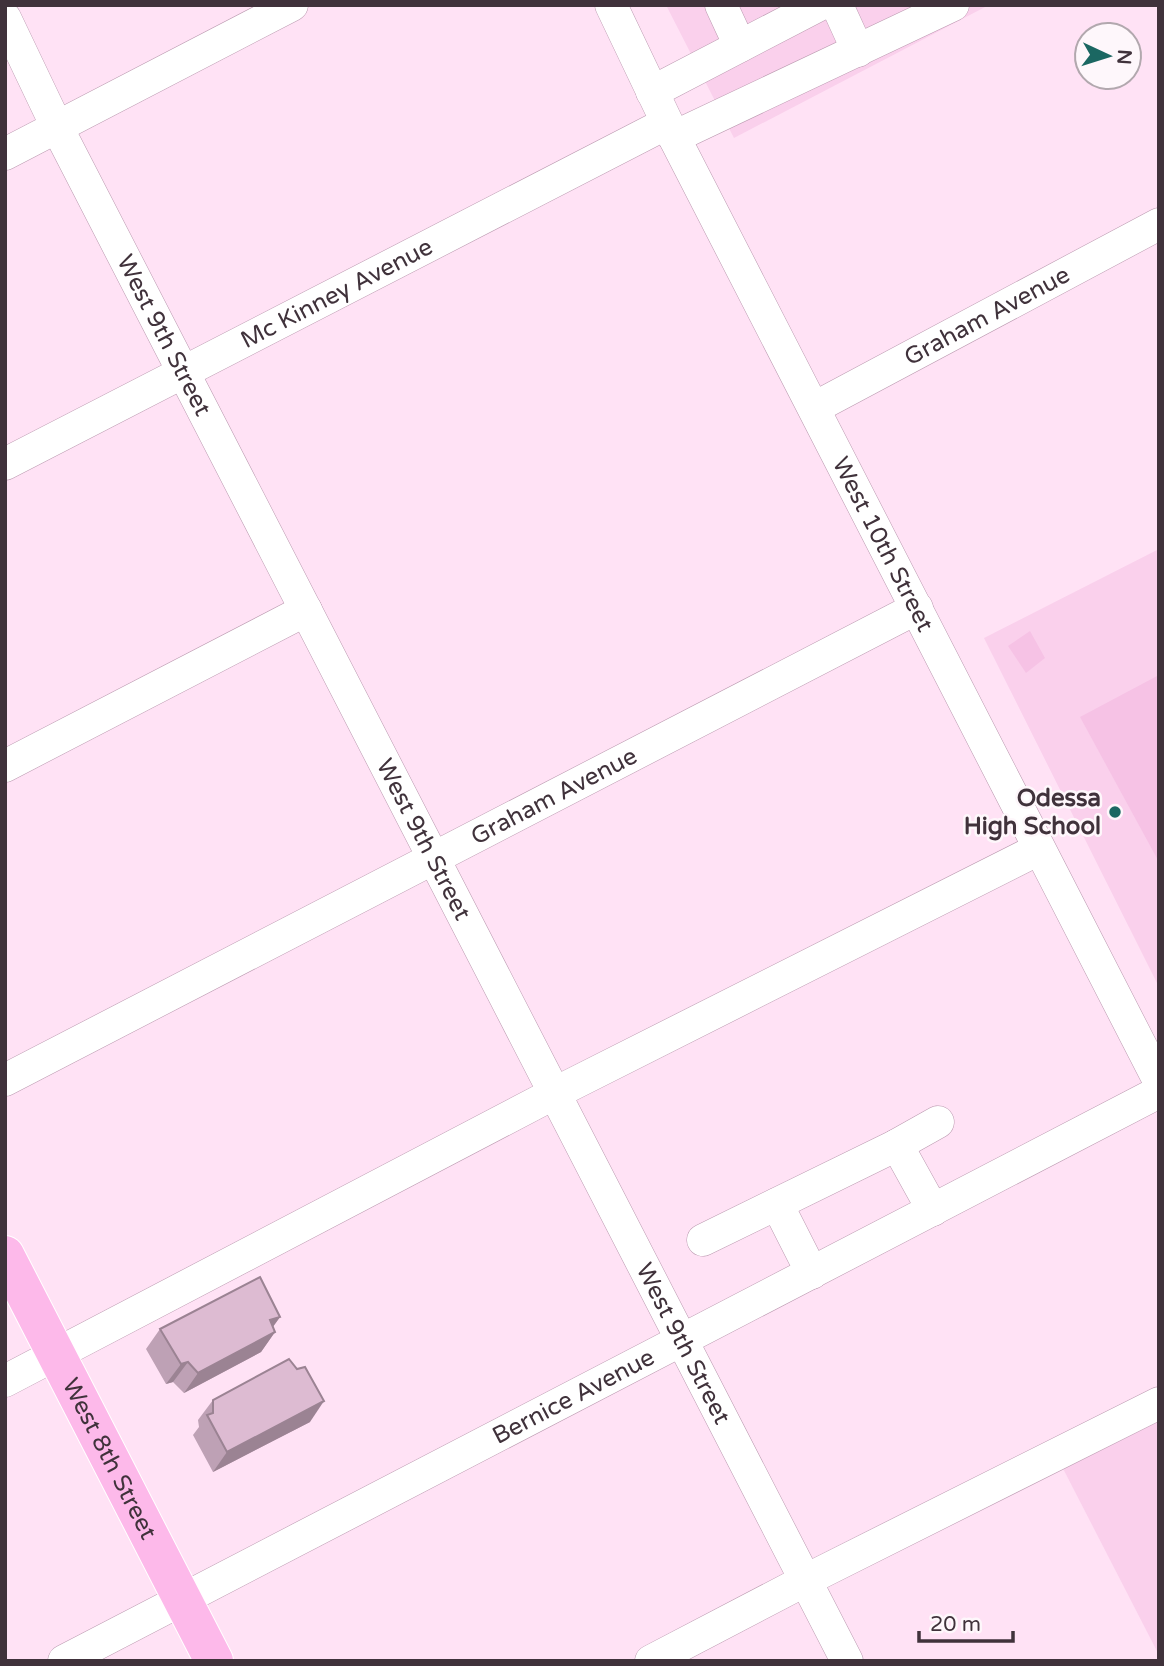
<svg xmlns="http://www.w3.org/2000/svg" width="1164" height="1666" font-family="'Varela Round',sans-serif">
	<rect width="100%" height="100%" fill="#ffe2f5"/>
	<g fill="#fad0ec">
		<path d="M 666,5 L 989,5 L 734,138 Z"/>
		<path d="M 1159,549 L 1159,987 L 984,638 Z"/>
		<path d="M 1159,1397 L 1159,1655 L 1054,1451 Z"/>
	</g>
	<g fill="#f6c2e5">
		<path d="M 1030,631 L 1045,658 L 1026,673 L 1008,646 Z"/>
		<path d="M 1159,675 L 1159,862 L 1080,717 Z"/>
	</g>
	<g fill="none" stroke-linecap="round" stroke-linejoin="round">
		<defs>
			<g id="minor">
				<path id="s1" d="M 611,5 L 674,137 L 1159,1081"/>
				<path d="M 721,5 L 740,46"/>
				<path d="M 837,5 L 858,51"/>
				<path id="s2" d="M 5,18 L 57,127 L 847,1661"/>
				<path d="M 652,92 L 819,5"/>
				<path d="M 674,137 L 953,5"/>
				<path d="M 5,154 L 292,5"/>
				<path id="s3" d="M 814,408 L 1159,224"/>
				<path id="s4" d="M 5,464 L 667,123"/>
				<path d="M 5,766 L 306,610"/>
				<path id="s5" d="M 5,1080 L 917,608"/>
				<path d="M 897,1145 L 938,1122"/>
				<path d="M 777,1204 L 812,1273"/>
				<path d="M 703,1240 L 897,1145 L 933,1210"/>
				<path d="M 5,1381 L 555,1093 L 1039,849"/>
				<path id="s6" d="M 64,1661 L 1159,1092"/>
				<path d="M 651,1661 L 806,1580 L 1159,1403"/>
			</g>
			<g id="major">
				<path id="s7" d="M 5,1255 L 214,1661"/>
			</g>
		</defs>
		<use href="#minor" stroke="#bb9ab0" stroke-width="33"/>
		<use href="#major" stroke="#fff" stroke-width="40"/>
		<use href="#minor" stroke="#fff" stroke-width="32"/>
		<use href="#major" stroke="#fdb9ea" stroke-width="38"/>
	</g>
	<g fill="#bea1b5">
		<path d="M 280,1317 L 273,1327 L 275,1332 L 261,1352 L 184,1393 L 173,1382 L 166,1384 L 146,1349 L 160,1329 Z"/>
		<path d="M 213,1400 L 310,1422 L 213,1472 L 193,1435 L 199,1427 L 198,1420 Z"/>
	</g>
	<g fill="#9b8393">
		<path d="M 280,1317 L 266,1336 L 275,1332 L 261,1352 L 184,1393 L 198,1373 L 270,1320 Z"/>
		<path d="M 188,1362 L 173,1382 L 166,1384 L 181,1364 Z"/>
		<path d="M 324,1401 L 310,1422 L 213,1472 L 227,1452 Z"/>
	</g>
	<g fill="#ddbbd2" stroke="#9b8393" stroke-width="2">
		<path d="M 260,1277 L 280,1317 L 270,1320 L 275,1332 L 198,1373 L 188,1362 L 181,1364 L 160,1329 Z"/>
		<path d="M 289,1359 L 297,1369 L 305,1367 L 324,1401 L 227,1452 L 207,1415 L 213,1413 L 213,1400 Z"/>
	</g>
	<circle fill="#1b6762" stroke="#fef7fb" stroke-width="2.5" cx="1115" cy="812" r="7"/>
	<g text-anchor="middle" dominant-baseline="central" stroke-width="5" stroke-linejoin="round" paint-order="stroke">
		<g font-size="24" fill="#40323b" stroke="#fef7fb">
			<text stroke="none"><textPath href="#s4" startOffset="373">Mc Kinney Avenue</textPath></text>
			<text stroke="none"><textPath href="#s3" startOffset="196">Graham Avenue</textPath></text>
			<text stroke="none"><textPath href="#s2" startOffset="355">West 9th Street</textPath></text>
			<text stroke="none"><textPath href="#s1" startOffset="604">West 10th Street</textPath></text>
			<text stroke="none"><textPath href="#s5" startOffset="618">Graham Avenue</textPath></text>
			<text stroke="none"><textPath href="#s2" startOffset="922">West 9th Street</textPath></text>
			<text stroke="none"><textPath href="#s2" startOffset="1489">West 9th Street</textPath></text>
			<text stroke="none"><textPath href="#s6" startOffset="574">Bernice Avenue</textPath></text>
			<text stroke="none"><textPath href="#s7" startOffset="229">West 8th Street</textPath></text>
		</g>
		<g font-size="24" font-weight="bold" fill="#40323b" stroke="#fef7fb" text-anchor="end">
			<text x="1101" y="798">Odessa<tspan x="1101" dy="28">High School</tspan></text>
		</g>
	</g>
	<rect width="1164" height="1666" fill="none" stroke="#40323b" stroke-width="14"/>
	<g transform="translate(1108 56) rotate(94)"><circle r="33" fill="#fef7fb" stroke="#b2a8ae" stroke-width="2"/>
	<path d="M0-5L12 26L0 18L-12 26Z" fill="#1b6762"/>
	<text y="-10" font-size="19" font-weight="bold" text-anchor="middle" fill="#40323b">N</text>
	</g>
	<path d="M919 1631v10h94v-10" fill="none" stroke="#40323b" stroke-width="3.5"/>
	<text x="930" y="1631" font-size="21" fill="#40323b" stroke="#fef7fb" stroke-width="5" paint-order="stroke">20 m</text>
</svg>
